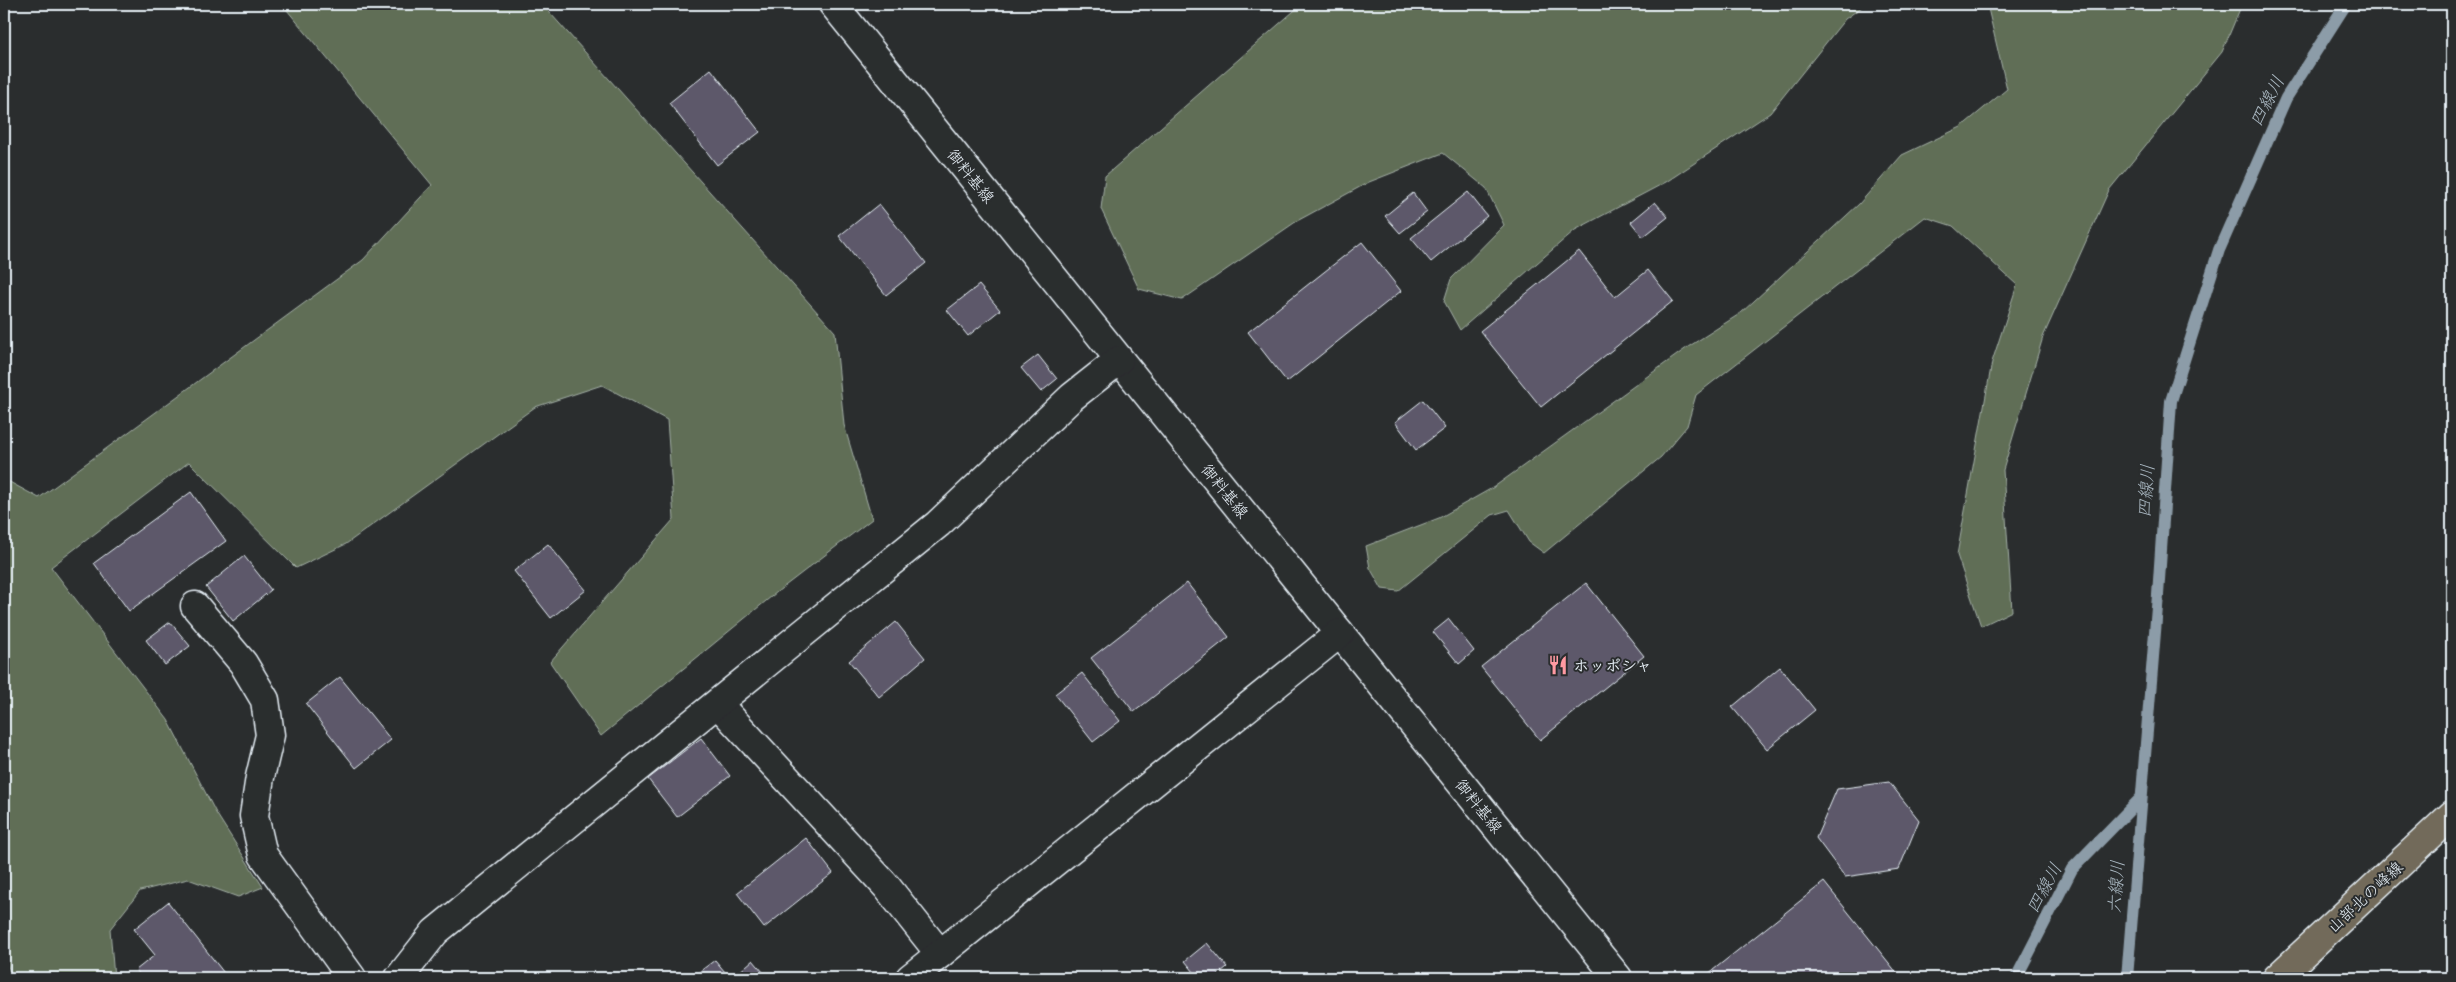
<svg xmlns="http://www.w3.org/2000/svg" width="2456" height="982" font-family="Sriracha,'Klee One',sans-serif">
	<rect width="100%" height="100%" fill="#2a2d2e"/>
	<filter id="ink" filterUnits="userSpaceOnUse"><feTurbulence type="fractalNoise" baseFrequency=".02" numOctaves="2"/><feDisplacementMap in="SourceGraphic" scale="10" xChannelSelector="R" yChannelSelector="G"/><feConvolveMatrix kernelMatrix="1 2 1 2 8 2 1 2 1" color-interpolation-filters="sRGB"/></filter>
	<g filter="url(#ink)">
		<g fill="#606e56" stroke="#a4b0a7">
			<path d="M 282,4 L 542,4 L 835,332 L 844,425 L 872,519 L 777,592 L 601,736 L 550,662 L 674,519 L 667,420 L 602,385 L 535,407 L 346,544 L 296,568 L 189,462 L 51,567 L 168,720 L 216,813 L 263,887 L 238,897 L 188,879 L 140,891 L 110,929 L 114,978 L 12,978 L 4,954 L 4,479 L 39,498 L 363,260 L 432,185 Z"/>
			<path d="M 1302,4 L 1866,4 L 1845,19 L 1770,113 L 1666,182 L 1575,230 L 1460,330 L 1444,301 L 1451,279 L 1504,225 L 1486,188 L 1443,153 L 1369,182 L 1297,221 L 1182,300 L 1139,289 L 1101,209 L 1105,176 Z"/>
			<path d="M 1987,4 L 2242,4 L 2222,52 L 2109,190 L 2043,337 L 2003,470 L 2012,611 L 1981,626 L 1957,555 L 1992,362 L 2017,285 L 1953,226 L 1925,217 L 1696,395 L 1687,426 L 1661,457 L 1544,553 L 1529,542 L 1509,510 L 1492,515 L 1398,591 L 1382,589 L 1370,568 L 1366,546 L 1439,518 L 1494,487 L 1688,347 L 1741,313 L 1859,204 L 1902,155 L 1961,127 L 2007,89 Z"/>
		</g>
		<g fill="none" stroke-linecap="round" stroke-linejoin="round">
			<g stroke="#8c9ca8" stroke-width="12">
				<path d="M 2016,978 L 2072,869 L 2140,799"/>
				<path d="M 2127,978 L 2158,595 L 2171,401 L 2219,250 L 2286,98 L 2346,4"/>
			</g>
		</g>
		<g fill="#5d586a" stroke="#e8f1f8">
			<path d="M 711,69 L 760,132 L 717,165 L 669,103 Z"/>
			<path d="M 1468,192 L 1487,216 L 1431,262 L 1411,238 Z"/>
			<path d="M 1413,193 L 1427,212 L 1400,233 L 1385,216 Z"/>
			<path d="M 1655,202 L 1668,217 L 1643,237 L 1631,222 Z"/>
			<path d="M 879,204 L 926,263 L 886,295 L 839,236 Z"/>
			<path d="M 1362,242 L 1401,291 L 1287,382 L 1248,332 Z"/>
			<path d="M 1579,251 L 1615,297 L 1648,270 L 1673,301 L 1541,407 L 1480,331 Z"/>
			<path d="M 979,285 L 1000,310 L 968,336 L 947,310 Z"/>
			<path d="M 1038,355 L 1057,379 L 1041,392 L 1021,368 Z"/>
			<path d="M 1423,400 L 1445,428 L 1416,450 L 1395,422 Z"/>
			<path d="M 191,492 L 226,541 L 129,611 L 94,563 Z"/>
			<path d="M 548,544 L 586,590 L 551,618 L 514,571 Z"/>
			<path d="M 244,556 L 271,590 L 233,621 L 206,587 Z"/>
			<path d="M 1187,583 L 1229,637 L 1134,712 L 1091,658 Z"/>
			<path d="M 1586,583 L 1644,656 L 1540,740 L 1481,667 Z"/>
			<path d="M 1449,619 L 1474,651 L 1459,664 L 1433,632 Z"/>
			<path d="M 170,622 L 190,646 L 165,665 L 146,640 Z"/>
			<path d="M 896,622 L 925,658 L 879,697 L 849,661 Z"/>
			<path d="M 1780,667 L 1815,710 L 1767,749 L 1732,707 Z"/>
			<path d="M 1082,673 L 1120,721 L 1093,742 L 1055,694 Z"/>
			<path d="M 340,677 L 391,740 L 356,768 L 306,704 Z"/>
			<path d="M 701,738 L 730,776 L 677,817 L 648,779 Z"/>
			<path d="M 1889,782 L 1919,820 L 1899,869 L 1845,877 L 1816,838 L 1837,789 Z"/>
			<path d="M 806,838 L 833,873 L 764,928 L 737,893 Z"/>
			<path d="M 1824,882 L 1901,978 L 1703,978 Z"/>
			<path d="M 168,902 L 228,978 L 143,978 L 136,970 L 155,955 L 134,929 Z"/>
			<path d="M 1207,943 L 1227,967 L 1214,978 L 1199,978 L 1185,961 Z"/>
			<path d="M 715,960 L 730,978 L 691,978 Z"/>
			<path d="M 753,960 L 768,978 L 743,978 L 738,973 Z"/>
		</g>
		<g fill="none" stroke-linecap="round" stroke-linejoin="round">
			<defs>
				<g id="minor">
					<path d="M 833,4 L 1618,978"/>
					<path d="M 195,606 L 243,663 L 265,700 L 270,735 L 260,777 L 254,816 L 263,855 L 352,978"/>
					<path d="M 718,704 L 887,887 L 940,954"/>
					<path d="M 399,978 L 435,932 L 938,524 L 1072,397 L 1119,360"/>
					<path d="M 910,978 L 1340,633"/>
				</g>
				<path id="major" d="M 2277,978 L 2452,815"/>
			</defs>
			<use href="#minor" stroke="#e8f1f8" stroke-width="31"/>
			<use href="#major" stroke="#e8f1f8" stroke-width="31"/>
			<use href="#minor" stroke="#2a2d2e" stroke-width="28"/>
			<use href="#major" stroke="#726b5a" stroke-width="28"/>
		</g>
	</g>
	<defs>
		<symbol id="restaurant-bare" viewBox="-9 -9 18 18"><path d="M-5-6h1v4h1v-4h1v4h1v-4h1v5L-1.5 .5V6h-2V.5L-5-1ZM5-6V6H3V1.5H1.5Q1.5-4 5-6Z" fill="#ff9aa2" stroke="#2a2d2e" stroke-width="2.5" paint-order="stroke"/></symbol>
	</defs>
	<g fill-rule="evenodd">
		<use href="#restaurant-bare" x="1544" y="651" width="28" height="28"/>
	</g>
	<g text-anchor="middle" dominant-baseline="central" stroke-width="4" stroke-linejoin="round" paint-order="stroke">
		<g font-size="16" fill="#e8f1f8" stroke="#2a2d2e">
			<text transform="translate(971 176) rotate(51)">御料基線</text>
			<text transform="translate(1225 491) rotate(51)">御料基線</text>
			<text transform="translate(1479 806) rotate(51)">御料基線</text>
			<text transform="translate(2365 897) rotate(-43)">山部北の峰線</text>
		</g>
		<g font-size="16" font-weight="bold" fill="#e8f1f8" stroke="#2a2d2e" text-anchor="start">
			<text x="1573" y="665">ホッポシャ</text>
		</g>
		<g font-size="18" font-style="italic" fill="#aab8c2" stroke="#2a2d2e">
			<text transform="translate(2267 101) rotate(-63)">四線川</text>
			<text transform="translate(2146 491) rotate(-86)">四線川</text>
			<text transform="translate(2116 887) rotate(-86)">六線川</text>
			<text transform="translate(2044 888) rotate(-61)">四線川</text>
		</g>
	</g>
	<rect width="2456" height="982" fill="none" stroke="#2a2d2e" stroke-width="20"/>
	<rect x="10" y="10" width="2436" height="962" fill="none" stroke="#e8f1f8" stroke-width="2" filter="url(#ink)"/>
</svg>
